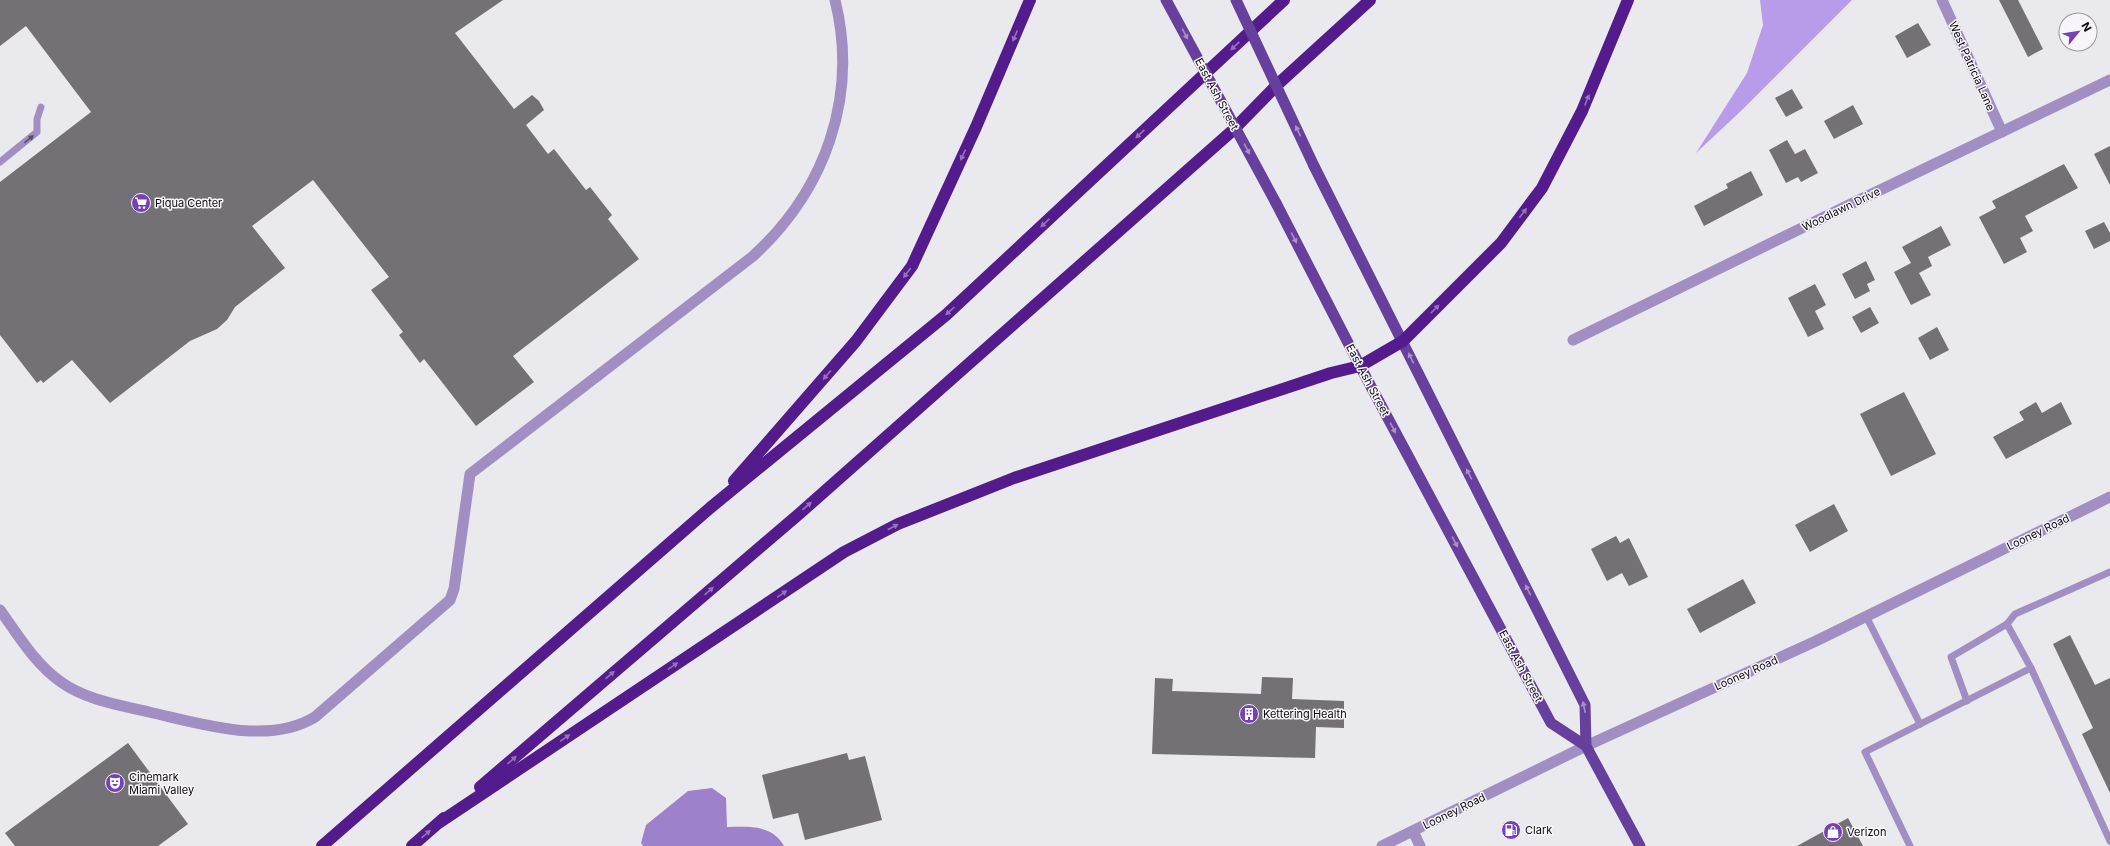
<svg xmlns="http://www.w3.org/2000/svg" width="2110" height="846" font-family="Inter,sans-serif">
	<rect width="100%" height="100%" fill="#eae9ee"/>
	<path fill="#b89ce9" d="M 1760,0 L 1852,0 L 1743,109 L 1696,153 L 1747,73 L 1763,25 Z"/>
	<path fill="#9d81cb" d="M 712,788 L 726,798 L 727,827 C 749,827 772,824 784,846 L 643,846 L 641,843 L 646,825 L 688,791 Z"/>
	<g fill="#737176">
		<path d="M 0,0 L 503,0 L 455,33 L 514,109 L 532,95 L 539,101 L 544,110 L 526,125 L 548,154 L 554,149 L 586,190 L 590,187 L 612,215 L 608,219 L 639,259 L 513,356 L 534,382 L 476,426 L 424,359 L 420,363 L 399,335 L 403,332 L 371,290 L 389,277 L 313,180 L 252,226 L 285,268 L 235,307 L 227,320 L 217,329 L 190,341 L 110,403 L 72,360 L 43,383 L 41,380 L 37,383 L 0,335 L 0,182 L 91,112 L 26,26 L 0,46 Z"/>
		<path d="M 1999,0 L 2018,0 L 2043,49 L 2028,57 Z"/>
		<path d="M 1918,23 L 1931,45 L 1907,58 L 1895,36 Z"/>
		<path d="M 1792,89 L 1803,108 L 1786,117 L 1775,98 Z"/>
		<path d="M 1853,105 L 1863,124 L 1834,139 L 1824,121 Z"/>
		<path d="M 1787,140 L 1795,154 L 1805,149 L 1818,173 L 1801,182 L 1798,177 L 1786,183 L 1769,150 Z"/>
		<path d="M 2110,146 L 2110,185 L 2094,154 Z"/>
		<path d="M 2064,164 L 2078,188 L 2025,216 L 2033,231 L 2020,238 L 2027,252 L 2004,264 L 1979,217 L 1996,208 L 1992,201 Z"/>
		<path d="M 1751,171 L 1763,195 L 1704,226 L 1694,206 L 1728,188 L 1726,184 Z"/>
		<path d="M 2104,222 L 2110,233 L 2110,241 L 2094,249 L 2085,231 Z"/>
		<path d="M 1941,226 L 1951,245 L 1928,257 L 1932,266 L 1919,273 L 1931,295 L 1911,305 L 1894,272 L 1911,263 L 1902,247 Z"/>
		<path d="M 1866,261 L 1875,280 L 1867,284 L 1870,291 L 1855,299 L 1842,274 Z"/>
		<path d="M 1815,284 L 1826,305 L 1815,311 L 1824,329 L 1808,337 L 1788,298 Z"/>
		<path d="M 1870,307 L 1879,323 L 1861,333 L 1852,317 Z"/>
		<path d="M 1937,327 L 1949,350 L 1930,360 L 1918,338 Z"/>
		<path d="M 1904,392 L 1936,454 L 1891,476 L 1860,414 Z"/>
		<path d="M 2036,402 L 2042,413 L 2061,402 L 2072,424 L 2006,459 L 1993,437 L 2024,420 L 2019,412 Z"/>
		<path d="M 1834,504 L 1848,531 L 1810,552 L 1795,525 Z"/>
		<path d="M 1616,536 L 1620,543 L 1629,538 L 1648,577 L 1629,586 L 1622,573 L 1607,581 L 1591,549 Z"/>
		<path d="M 1743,579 L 1756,603 L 1700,633 L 1687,609 Z"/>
		<path d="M 2070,635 L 2095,685 L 2110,678 L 2110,793 L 2082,734 L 2093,728 L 2053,644 Z"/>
		<path d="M 1262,677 L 1293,678 L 1292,699 L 1344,701 L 1344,728 L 1316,727 L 1315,758 L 1152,754 L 1155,678 L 1173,679 L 1172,691 L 1261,694 Z"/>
		<path d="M 128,743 L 188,824 L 158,846 L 15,846 L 5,833 Z"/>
		<path d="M 847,753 L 849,760 L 865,756 L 882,820 L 805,840 L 798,813 L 773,819 L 762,775 Z"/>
		<path d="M 1848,818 L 1863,846 L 1797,846 Z"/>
	</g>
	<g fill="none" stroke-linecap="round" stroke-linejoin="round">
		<g stroke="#a18fc3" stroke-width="7">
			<path d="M 0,162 L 37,132 L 37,119 L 41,107"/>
			<path d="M 2110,572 L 2015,614 L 2007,624 L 2031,668 L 2110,841"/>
			<path d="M 1866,616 L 1920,724"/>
			<path d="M 1967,701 L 1951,657 L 2007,624"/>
			<path d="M 1910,846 L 1865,752 L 2031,668"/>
		</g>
		<g stroke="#a18fc3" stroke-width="11">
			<path d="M 1942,0 L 2002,132"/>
			<path d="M 1573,340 L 1853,203 L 2110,80"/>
			<path d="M 0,610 C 18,635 35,664 61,682 C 86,700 119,705 149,712 C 199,723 268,746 315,717 L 450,600 L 454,589 L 470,474 L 752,257 C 825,191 859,97 835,0"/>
			<path d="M 1413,831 L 1420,846"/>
		</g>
		<path stroke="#a18fc3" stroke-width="11" d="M 1382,846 L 1586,746 L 1816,641 L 2110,497"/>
		<g stroke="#673f9c" stroke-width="11">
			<path d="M 1314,166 L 1585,705 L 1586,746 L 1640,846"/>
			<path d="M 1276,203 L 1360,366 L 1551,723 L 1586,746"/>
		</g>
		<g stroke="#531b8c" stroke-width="12">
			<path d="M 734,481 L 856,341 L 912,266 L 976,127 L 1030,0"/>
			<path d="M 480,787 L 799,514 L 1232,131 L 1278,84 L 1370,0"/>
			<path d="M 440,822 L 844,552 L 898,524 L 1014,478 L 1331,373 L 1360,366 L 1403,341 L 1501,243 L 1542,188 L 1582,111 L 1628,0"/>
			<path d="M 322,846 L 710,508 L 946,315 L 1284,0"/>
			<path d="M 412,846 L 444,818"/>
		</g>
		<g stroke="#673f9c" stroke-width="11">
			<path d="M 1166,0 L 1276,203"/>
			<path d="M 1236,0 L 1314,166"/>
		</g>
	</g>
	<defs><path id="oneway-solid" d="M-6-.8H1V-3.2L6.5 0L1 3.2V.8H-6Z"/></defs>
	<g fill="#a891c7">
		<use href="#oneway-solid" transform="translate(1185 34) rotate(62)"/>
		<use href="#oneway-solid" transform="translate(1298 131) rotate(-115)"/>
		<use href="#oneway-solid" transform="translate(1247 149) rotate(62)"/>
		<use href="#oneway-solid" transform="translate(1294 238) rotate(63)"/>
		<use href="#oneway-solid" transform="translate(1411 358) rotate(-117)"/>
		<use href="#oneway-solid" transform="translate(1393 428) rotate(62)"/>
		<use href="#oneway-solid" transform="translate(1469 474) rotate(-117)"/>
		<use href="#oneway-solid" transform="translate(1455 542) rotate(62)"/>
		<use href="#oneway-solid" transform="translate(1528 590) rotate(-117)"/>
		<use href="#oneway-solid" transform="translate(1584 707) rotate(-102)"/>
	</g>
	<g fill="#9573b8">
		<use href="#oneway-solid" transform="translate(1015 36) rotate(113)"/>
		<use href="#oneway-solid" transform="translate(1235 46) rotate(137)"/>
		<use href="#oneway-solid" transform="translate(1587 100) rotate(-68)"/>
		<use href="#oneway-solid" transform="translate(1140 134) rotate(137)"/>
		<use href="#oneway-solid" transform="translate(963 155) rotate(115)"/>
		<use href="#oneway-solid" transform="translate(1523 213) rotate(-53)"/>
		<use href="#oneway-solid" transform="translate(1045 223) rotate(137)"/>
		<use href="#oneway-solid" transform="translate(907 273) rotate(127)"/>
		<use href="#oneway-solid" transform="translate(1435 309) rotate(-45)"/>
		<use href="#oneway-solid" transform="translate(950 311) rotate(138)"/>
		<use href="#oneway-solid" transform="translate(827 375) rotate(131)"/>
		<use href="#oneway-solid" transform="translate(807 506) rotate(-41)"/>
		<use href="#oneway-solid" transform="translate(893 527) rotate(-28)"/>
		<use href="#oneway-solid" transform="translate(709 591) rotate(-41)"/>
		<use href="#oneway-solid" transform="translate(782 594) rotate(-34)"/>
		<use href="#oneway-solid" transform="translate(673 666) rotate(-34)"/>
		<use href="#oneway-solid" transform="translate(610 675) rotate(-41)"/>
		<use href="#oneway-solid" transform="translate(565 738) rotate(-34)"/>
		<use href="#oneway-solid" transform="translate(512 760) rotate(-41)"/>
		<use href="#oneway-solid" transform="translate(426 834) rotate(-41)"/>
	</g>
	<use fill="#574e68" href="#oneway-solid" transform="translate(29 139) rotate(-39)"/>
	<defs>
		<symbol id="supermarket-disc" viewBox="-11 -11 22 22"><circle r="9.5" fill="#7640b7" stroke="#f8f6fb"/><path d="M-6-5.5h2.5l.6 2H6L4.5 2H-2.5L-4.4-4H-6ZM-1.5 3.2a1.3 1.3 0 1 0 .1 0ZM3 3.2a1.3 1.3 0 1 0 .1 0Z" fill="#fff"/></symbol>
		<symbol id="building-disc" viewBox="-11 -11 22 22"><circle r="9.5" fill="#7640b7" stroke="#f8f6fb"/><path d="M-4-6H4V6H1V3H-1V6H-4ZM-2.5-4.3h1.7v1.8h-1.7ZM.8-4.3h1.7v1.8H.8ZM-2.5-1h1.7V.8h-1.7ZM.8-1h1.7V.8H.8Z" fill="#fff"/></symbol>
		<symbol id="theatre-disc" viewBox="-11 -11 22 22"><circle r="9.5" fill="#7640b7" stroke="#f8f6fb"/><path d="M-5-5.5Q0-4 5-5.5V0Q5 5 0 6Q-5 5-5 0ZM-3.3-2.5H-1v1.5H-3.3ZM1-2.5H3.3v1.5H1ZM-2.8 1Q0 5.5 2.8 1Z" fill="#fff"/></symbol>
		<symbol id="fuel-disc" viewBox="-11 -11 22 22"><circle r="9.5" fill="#7640b7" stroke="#f8f6fb"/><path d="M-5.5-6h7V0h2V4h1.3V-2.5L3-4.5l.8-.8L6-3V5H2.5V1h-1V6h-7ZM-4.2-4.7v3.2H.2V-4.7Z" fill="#fff"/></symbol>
		<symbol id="shop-disc" viewBox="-11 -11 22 22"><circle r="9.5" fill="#7640b7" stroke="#f8f6fb"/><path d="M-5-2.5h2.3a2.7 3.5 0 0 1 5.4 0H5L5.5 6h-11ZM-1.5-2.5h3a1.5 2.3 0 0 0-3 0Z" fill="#fff"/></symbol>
	</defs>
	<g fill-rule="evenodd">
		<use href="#supermarket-disc" x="130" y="192" width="22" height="22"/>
		<use href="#building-disc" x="1238" y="703" width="22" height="22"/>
		<use href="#theatre-disc" x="104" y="772" width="22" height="22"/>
		<use href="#fuel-disc" x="1500" y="819" width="22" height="22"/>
		<use href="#shop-disc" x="1822" y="821" width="22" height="22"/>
	</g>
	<g text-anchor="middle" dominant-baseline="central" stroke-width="3" stroke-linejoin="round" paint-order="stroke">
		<g font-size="11" fill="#0d0c0e" stroke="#f8f6fb">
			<text transform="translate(1972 66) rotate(66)">West Patricia Lane</text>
			<text transform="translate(1217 94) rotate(62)">East Ash Street</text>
			<text transform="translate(1841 209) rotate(-26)">Woodlawn Drive</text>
			<text transform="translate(1368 380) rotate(62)">East Ash Street</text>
			<text transform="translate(2038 532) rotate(-26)">Looney Road</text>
			<text transform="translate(1521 666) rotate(62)">East Ash Street</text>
			<text transform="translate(1746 673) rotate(-24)">Looney Road</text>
			<text transform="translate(1454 811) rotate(-26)">Looney Road</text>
		</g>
		<g font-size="11" fill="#0d0c0e" stroke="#f8f6fb" text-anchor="start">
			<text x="155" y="203">Piqua Center</text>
			<text x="1263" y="714">Kettering Health</text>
			<text x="129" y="777">Cinemark<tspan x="129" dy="13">Miami Valley</tspan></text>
			<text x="1525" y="830">Clark</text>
			<text x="1847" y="832">Verizon</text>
		</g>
	</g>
	<g transform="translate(2078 32) rotate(60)"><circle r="19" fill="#f8f6fb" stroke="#9a989c"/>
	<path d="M0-3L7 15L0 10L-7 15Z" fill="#7640b7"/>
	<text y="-6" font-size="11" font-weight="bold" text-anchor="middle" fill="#0d0c0e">N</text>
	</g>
</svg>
